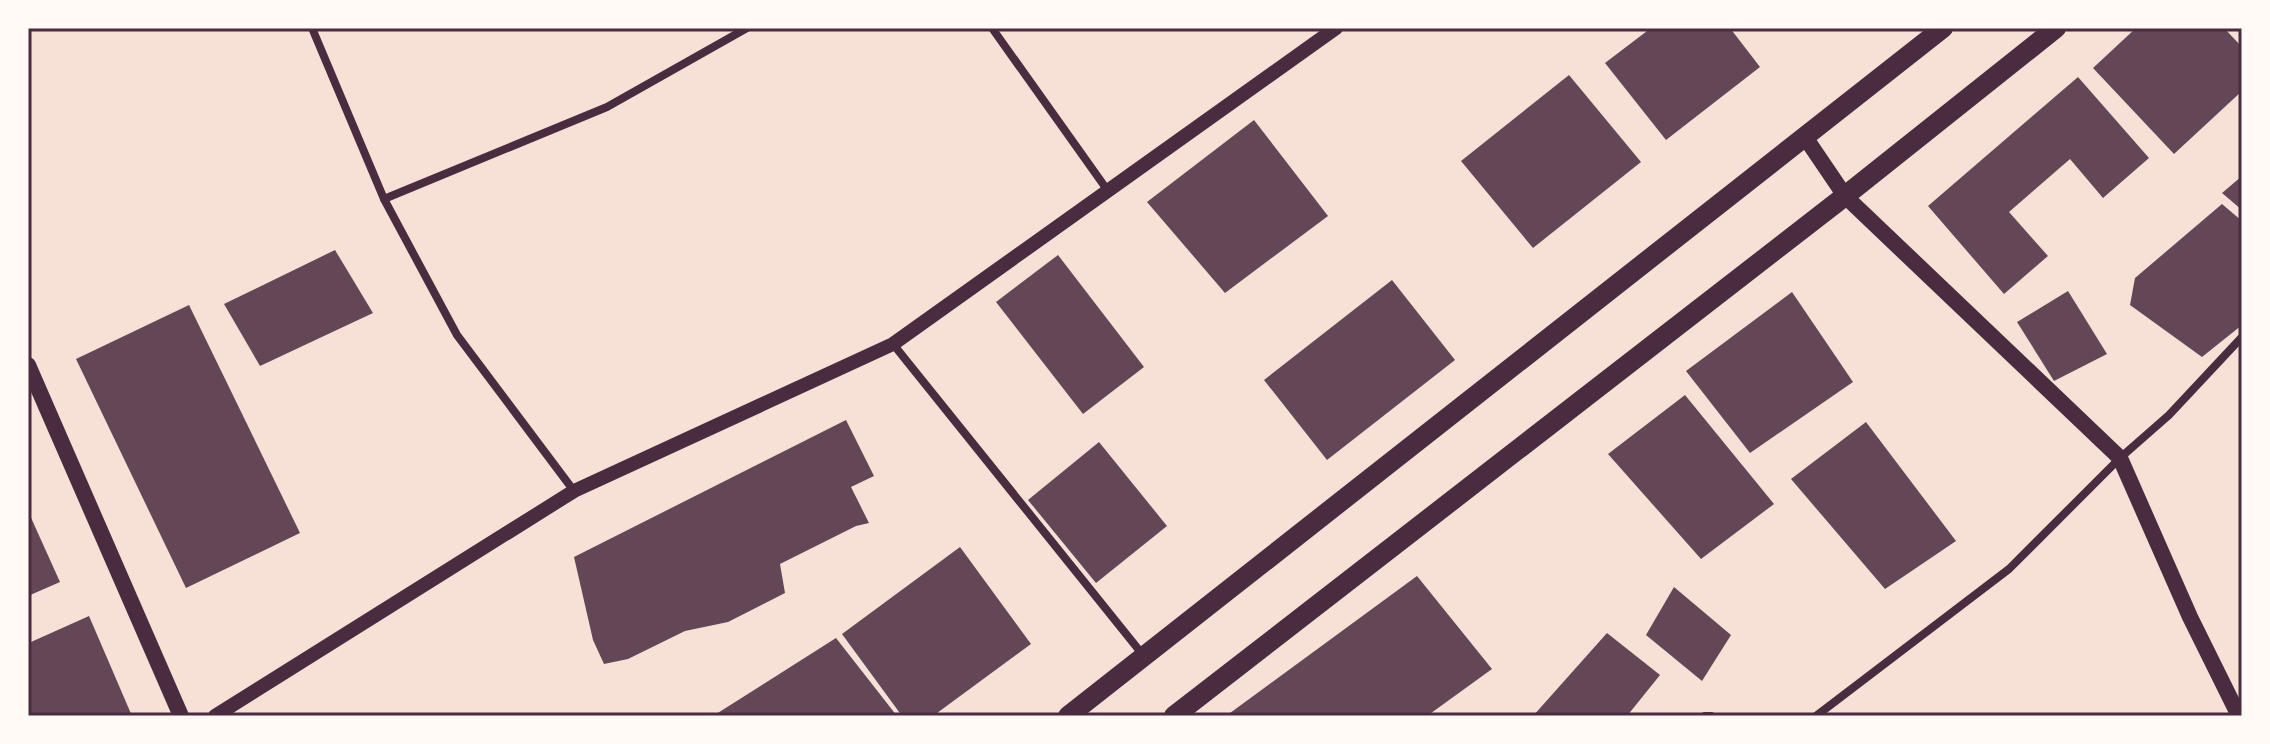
<svg xmlns="http://www.w3.org/2000/svg" width="2270" height="744" font-family="Ubuntu,sans-serif">
	<rect width="100%" height="100%" fill="#f7e1d7"/>
	<g fill="#644757">
		<path d="M 1651,28 L 1730,28 L 1760,67 L 1666,140 L 1605,63 Z"/>
		<path d="M 2136,28 L 2224,28 L 2242,47 L 2242,91 L 2174,154 L 2093,68 Z"/>
		<path d="M 1569,75 L 1641,162 L 1533,248 L 1461,161 Z"/>
		<path d="M 2078,77 L 2149,158 L 2103,198 L 2070,159 L 2009,212 L 2048,256 L 2004,294 L 1928,206 Z"/>
		<path d="M 1254,120 L 1328,216 L 1225,293 L 1147,202 Z"/>
		<path d="M 2242,176 L 2242,210 L 2222,193 Z"/>
		<path d="M 2222,204 L 2242,221 L 2242,325 L 2202,357 L 2130,305 L 2135,278 Z"/>
		<path d="M 335,250 L 373,313 L 260,366 L 224,304 Z"/>
		<path d="M 1058,255 L 1144,367 L 1083,414 L 996,302 Z"/>
		<path d="M 1392,280 L 1455,360 L 1327,460 L 1264,380 Z"/>
		<path d="M 2068,291 L 2107,354 L 2054,381 L 2017,322 Z"/>
		<path d="M 1792,292 L 1853,382 L 1750,453 L 1686,371 Z"/>
		<path d="M 189,305 L 300,533 L 186,588 L 76,359 Z"/>
		<path d="M 1685,395 L 1774,504 L 1701,559 L 1608,454 Z"/>
		<path d="M 846,420 L 874,476 L 851,487 L 869,523 L 856,526 L 780,564 L 785,593 L 728,622 L 685,631 L 628,659 L 604,664 L 593,640 L 574,557 Z"/>
		<path d="M 1866,422 L 1956,541 L 1885,589 L 1791,479 Z"/>
		<path d="M 1099,442 L 1167,526 L 1096,583 L 1028,500 Z"/>
		<path d="M 28,511 L 60,582 L 28,596 Z"/>
		<path d="M 960,547 L 1031,644 L 933,716 L 902,716 L 842,634 Z"/>
		<path d="M 1417,576 L 1492,669 L 1427,716 L 1226,716 Z"/>
		<path d="M 1674,587 L 1731,635 L 1702,681 L 1646,635 Z"/>
		<path d="M 89,616 L 132,716 L 28,716 L 28,634 L 31,642 Z"/>
		<path d="M 1607,633 L 1660,675 L 1627,716 L 1533,716 Z"/>
		<path d="M 836,638 L 897,716 L 713,716 Z"/>
	</g>
	<g fill="none" stroke-linecap="round" stroke-linejoin="round">
		<g stroke="#4a2c40" stroke-width="8">
			<path d="M 312,28 L 384,199 L 457,335 L 574,491"/>
			<path d="M 992,28 L 1108,191"/>
			<path d="M 384,199 L 607,107 L 747,28"/>
			<path d="M 893,344 L 1143,655"/>
			<path d="M 1705,716 L 1711,716"/>
			<path d="M 1816,716 L 2009,569 L 2120,458 L 2169,415 L 2242,337"/>
		</g>
		<path stroke="#4a2c40" stroke-width="14" d="M 215,716 L 574,491 L 893,344 L 1336,28"/>
		<g stroke="#4a2c40" stroke-width="16">
			<path d="M 1805,137 L 1845,196 L 2120,458 L 2190,617 L 2239,716"/>
			<path d="M 28,365 L 181,716"/>
		</g>
		<g stroke="#4a2c40" stroke-width="20">
			<path d="M 1068,716 L 1943,28"/>
			<path d="M 1174,716 L 1845,196 L 2056,28"/>
		</g>
	</g>
	<rect width="2270" height="744" fill="none" stroke="#fffaf5" stroke-width="60"/>
	<rect x="30" y="30" width="2210" height="684" fill="none" stroke="#4a2c40" stroke-width="3"/>
</svg>
